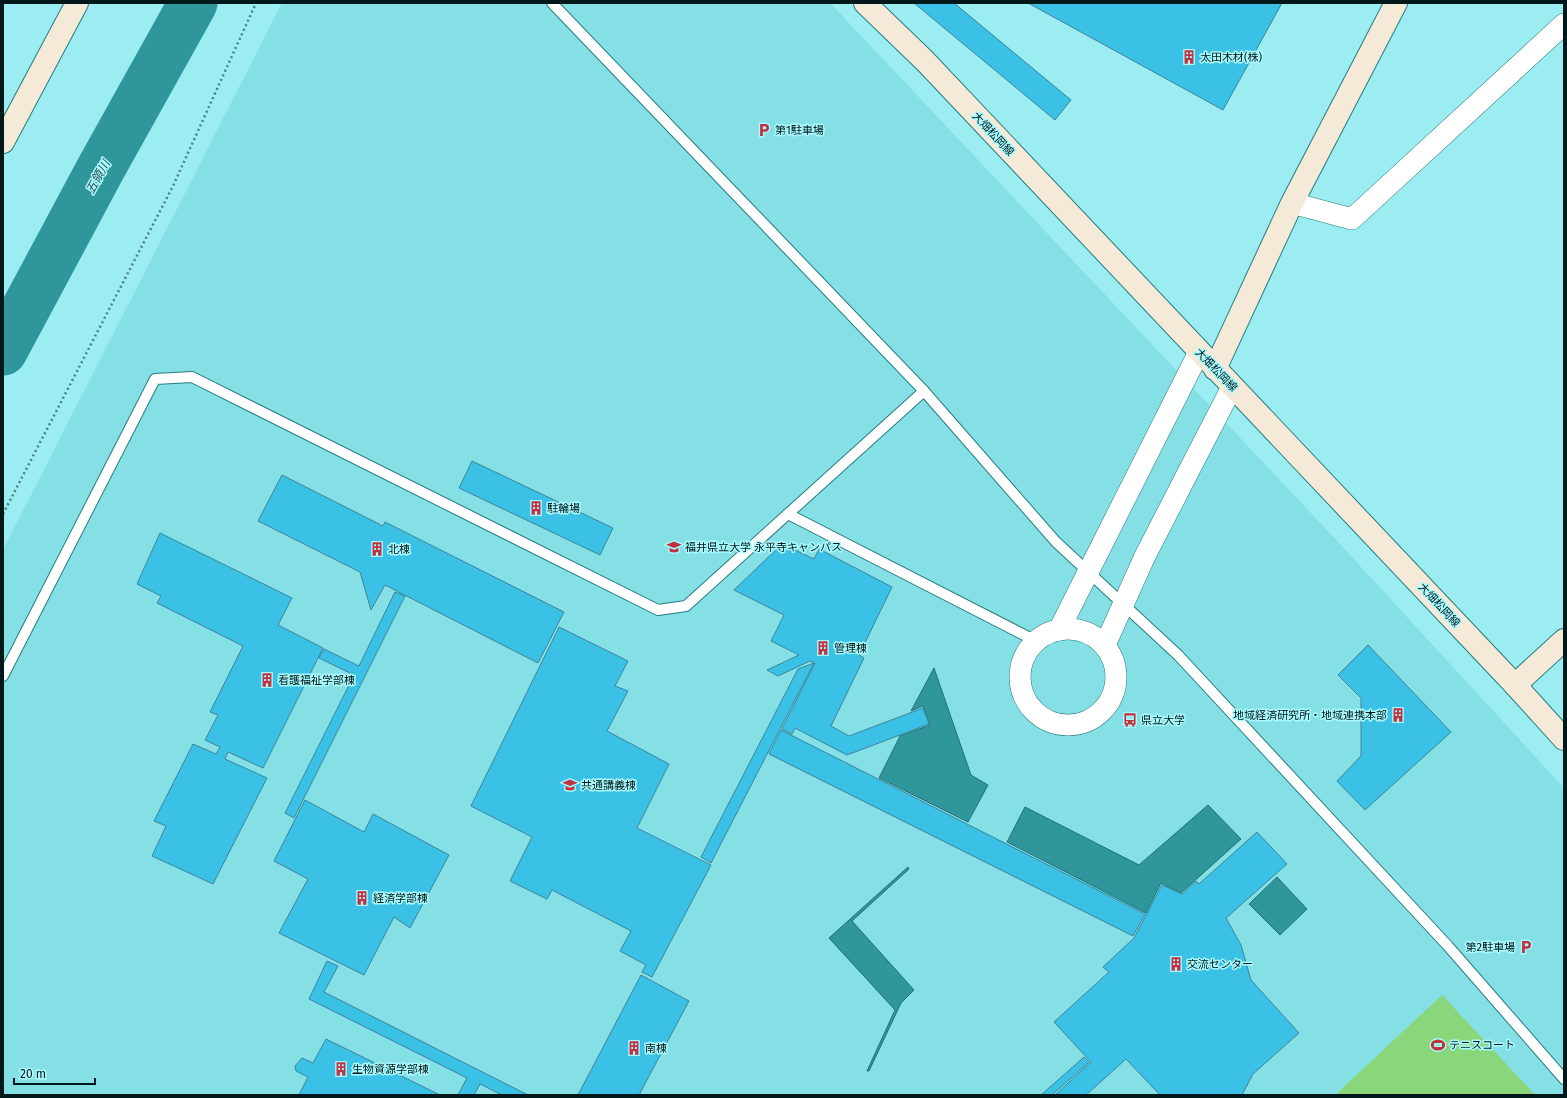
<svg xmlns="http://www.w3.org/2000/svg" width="1567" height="1098" font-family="'Fira Sans','Noto Sans JP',sans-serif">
	<rect width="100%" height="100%" fill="#9cedf2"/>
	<path fill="#85e0e5" d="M 282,3 L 829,3 L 833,6 L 1340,544 L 1564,788 L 1564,1095 L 3,1095 L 3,550 Z"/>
	<path fill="#89d77a" d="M 1442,995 L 1535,1095 L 1335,1095 Z"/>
	<g fill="#2f979c" stroke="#217175">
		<path d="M 934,668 L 971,775 L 988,785 L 968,822 L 879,778 L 900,736 L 930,725 L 923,706 L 911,711 Z"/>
		<path d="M 1208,805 L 1241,839 L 1181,893 L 1161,883 L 1146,913 L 1007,842 L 1025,807 L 1139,865 Z"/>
		<path d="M 908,867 L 909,869 L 852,921 L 914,990 L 901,1003 L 869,1071 L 867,1071 L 895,1010 L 829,938 Z"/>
		<path d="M 1277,877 L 1307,909 L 1280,935 L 1249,904 Z"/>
	</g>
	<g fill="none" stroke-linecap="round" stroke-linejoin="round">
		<path stroke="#2f979c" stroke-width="49" d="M 3,351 L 101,168 L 193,3"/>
	</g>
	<g fill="#3ac1e5" stroke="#3c859b">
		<path d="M 914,3 L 954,3 L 1071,100 L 1055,120 Z"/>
		<path d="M 1028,3 L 1282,3 L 1223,110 Z"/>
		<path d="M 472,461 L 613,528 L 600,555 L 459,488 Z"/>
		<path d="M 282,475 L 383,526 L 385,522 L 564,612 L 538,663 L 385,585 L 371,610 L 360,572 L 258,521 Z"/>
		<path d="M 160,533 L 292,598 L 278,625 L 323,648 L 263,768 L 228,752 L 225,759 L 267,778 L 213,884 L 152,856 L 166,826 L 154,821 L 193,744 L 216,754 L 220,747 L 205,740 L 218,715 L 210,712 L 243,646 L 157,603 L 161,596 L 137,584 Z"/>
		<path d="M 782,544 L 814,559 L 819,549 L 892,587 L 859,655 L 864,658 L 831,726 L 849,736 L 923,708 L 929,724 L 847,755 L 795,728 L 792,734 L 782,729 L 815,663 L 810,661 L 778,676 L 767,670 L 799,655 L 771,641 L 784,615 L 734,590 Z"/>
		<path d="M 395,592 L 405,596 L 294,818 L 285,813 L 354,675 L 319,658 L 324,649 L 359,666 Z"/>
		<path d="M 559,627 L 628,661 L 615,686 L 628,691 L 607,731 L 669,764 L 637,828 L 711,865 L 652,977 L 642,972 L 646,965 L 620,951 L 631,931 L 552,890 L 547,899 L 510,881 L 532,837 L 471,806 Z"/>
		<path d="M 1368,645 L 1451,732 L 1365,810 L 1337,781 L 1361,756 L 1361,698 L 1338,675 Z"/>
		<path d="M 814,663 L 711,863 L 701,857 L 798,669 Z"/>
		<path d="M 781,730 L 1145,914 L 1133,936 L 769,754 Z"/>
		<path d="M 305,800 L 364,832 L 373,814 L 449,855 L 410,928 L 394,917 L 364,975 L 279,933 L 308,879 L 274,861 Z"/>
		<path d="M 1257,832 L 1287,864 L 1226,918 L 1241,945 L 1251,980 L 1299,1033 L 1253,1074 L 1242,1095 L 1160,1095 L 1126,1059 L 1086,1095 L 1055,1095 L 1091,1062 L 1054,1022 L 1109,972 L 1103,967 L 1134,938 L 1162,885 L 1182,894 L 1196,881 L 1199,884 Z"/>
		<path d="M 327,961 L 338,966 L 324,992 L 528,1095 L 502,1095 L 480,1084 L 474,1095 L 458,1095 L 467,1078 L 309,999 Z"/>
		<path d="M 641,975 L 689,1001 L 639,1095 L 578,1095 Z"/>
		<path d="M 326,1039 L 440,1095 L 299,1095 L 308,1077 L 296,1071 L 295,1066 L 302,1058 L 313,1063 Z"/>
		<path d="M 1084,1057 L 1089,1062 L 1052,1095 L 1041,1095 Z"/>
	</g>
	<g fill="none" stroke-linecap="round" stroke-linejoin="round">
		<defs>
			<g id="lane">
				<path d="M 552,3 L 924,391 L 1056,542 L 1178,655 L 1448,946 L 1564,1079"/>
				<path d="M 788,514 L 1036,641"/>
				<path d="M 3,676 L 155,379 L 192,377 L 658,610 L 686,606 L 924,391"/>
			</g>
			<g id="street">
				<path d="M 1292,203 L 1352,219 L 1564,24"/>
				<circle cx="1068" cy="677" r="48"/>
				<path d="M 1059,630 L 1199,352"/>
				<path d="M 1105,645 L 1145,556 L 1232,387"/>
			</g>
			<g id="secondary">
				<path d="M 865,3 L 925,61 L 1515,685 L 1564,739"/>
				<path d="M 3,142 L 77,3"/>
				<path d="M 1215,369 L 1292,203 L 1396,3"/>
				<path d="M 1515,685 L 1564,640"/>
			</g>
		</defs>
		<use href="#lane" stroke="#267c80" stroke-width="12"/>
		<use href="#street" stroke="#267c80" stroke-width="22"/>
		<use href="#secondary" stroke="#267c80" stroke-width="24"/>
		<path stroke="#4d8184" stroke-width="2.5" stroke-dasharray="2 3" stroke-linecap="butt" d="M 3,514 L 173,186 L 256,3"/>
		<use href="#lane" stroke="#fff" stroke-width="10"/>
		<use href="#street" stroke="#fff" stroke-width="21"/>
		<use href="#secondary" stroke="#f4ead7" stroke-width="22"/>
	</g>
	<defs>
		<symbol id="building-bare" viewBox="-9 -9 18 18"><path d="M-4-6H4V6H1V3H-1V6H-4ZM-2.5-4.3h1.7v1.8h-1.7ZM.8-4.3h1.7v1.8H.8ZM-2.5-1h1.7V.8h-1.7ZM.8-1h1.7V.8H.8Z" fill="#c23140" stroke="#a9faff" stroke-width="2.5" paint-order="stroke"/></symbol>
		<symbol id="parking-bare" viewBox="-9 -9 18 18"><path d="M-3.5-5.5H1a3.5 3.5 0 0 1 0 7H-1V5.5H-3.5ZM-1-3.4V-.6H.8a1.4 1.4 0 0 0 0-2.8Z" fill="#c23140" stroke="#a9faff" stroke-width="2.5" paint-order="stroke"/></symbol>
		<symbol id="university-bare" viewBox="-9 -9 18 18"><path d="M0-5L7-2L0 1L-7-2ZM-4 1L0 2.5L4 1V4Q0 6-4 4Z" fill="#c23140" stroke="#a9faff" stroke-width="2.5" paint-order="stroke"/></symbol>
		<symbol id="bus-bare" viewBox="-9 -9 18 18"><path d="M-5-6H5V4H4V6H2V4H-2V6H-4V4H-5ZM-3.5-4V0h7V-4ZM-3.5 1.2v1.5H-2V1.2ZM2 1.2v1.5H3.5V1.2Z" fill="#c23140" stroke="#a9faff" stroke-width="2.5" paint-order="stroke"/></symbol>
		<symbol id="stadium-bare" viewBox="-9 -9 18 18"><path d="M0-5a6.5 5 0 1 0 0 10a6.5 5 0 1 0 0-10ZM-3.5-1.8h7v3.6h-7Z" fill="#c23140" stroke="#a9faff" stroke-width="2.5" paint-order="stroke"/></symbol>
	</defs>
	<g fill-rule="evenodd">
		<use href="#building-bare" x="1179" y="47" width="20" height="20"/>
		<use href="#parking-bare" x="754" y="120" width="20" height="20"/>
		<use href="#building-bare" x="526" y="498" width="20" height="20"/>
		<use href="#university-bare" x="664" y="537" width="20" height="20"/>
		<use href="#building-bare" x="367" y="539" width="20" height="20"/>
		<use href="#building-bare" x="813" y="638" width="20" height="20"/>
		<use href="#building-bare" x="257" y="670" width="20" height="20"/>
		<use href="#building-bare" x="1388" y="705" width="20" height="20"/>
		<use href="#bus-bare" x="1120" y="710" width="20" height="20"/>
		<use href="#university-bare" x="560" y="775" width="20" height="20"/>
		<use href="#building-bare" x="352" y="888" width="20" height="20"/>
		<use href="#parking-bare" x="1516" y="937" width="20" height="20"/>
		<use href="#building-bare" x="1166" y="954" width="20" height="20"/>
		<use href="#stadium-bare" x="1428" y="1035" width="20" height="20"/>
		<use href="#building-bare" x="624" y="1038" width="20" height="20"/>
		<use href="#building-bare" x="331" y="1059" width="20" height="20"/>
	</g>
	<g text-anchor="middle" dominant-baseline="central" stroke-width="3" stroke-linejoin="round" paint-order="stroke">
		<g font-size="11" fill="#001819" stroke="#a9faff" text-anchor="start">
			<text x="1200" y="57">太田木材(株)</text>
			<text x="775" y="130">第1駐車場</text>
			<text x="547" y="508">駐輪場</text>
			<text x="685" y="547">福井県立大学 永平寺キャンパス</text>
			<text x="388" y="549">北棟</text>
			<text x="834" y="648">管理棟</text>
			<text x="278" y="680">看護福祉学部棟</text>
			<text x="1387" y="715" text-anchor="end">地域経済研究所・地域連携本部</text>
			<text x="1141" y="720">県立大学</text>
			<text x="581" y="785">共通講義棟</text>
			<text x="373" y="898">経済学部棟</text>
			<text x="1515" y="947" text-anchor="end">第2駐車場</text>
			<text x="1187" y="964">交流センター</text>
			<text x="1449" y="1045">テニスコート</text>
			<text x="645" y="1048">南棟</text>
			<text x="352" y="1069">生物資源学部棟</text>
		</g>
		<g font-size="11" fill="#001819" stroke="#a9faff">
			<text transform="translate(993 134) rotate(47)">大畑松岡線</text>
			<text transform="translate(1216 370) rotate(46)">大畑松岡線</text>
			<text transform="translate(1439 605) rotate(47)">大畑松岡線</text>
		</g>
		<g font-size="12" font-style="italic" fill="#2d4c4e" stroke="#a9faff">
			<text transform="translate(98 177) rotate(-61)">五領川</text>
		</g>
	</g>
	<rect width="1567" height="1098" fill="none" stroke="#001819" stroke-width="8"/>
	<path d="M14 1078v6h81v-6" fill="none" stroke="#001819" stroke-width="2"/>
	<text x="20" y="1078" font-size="12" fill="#001819" stroke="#a9faff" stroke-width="3" paint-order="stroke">20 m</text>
</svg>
